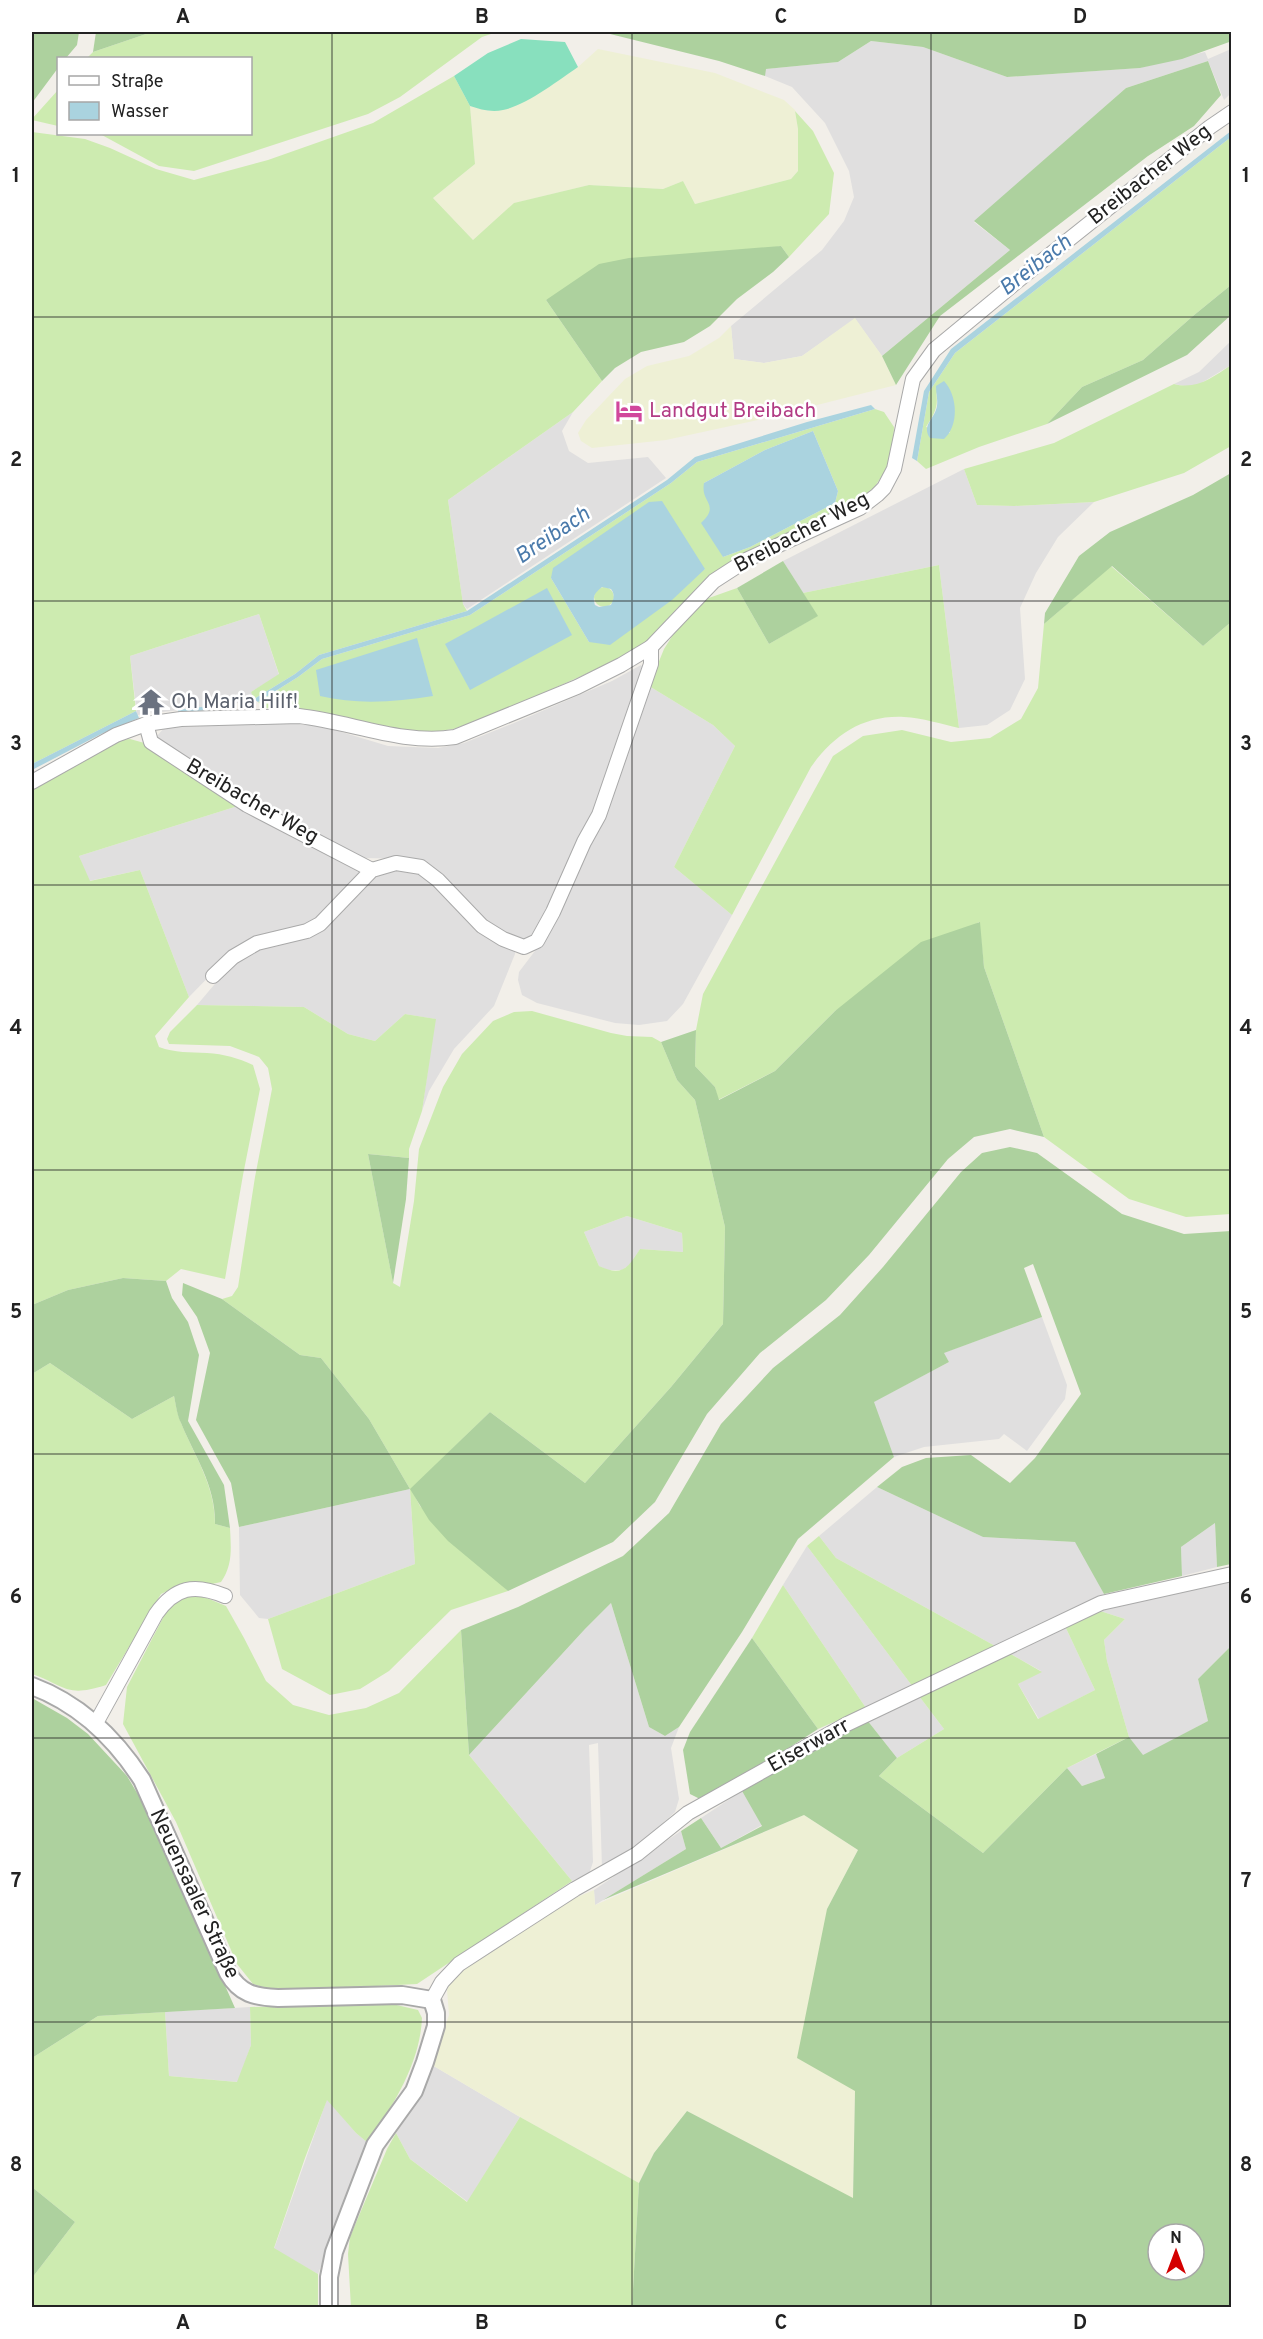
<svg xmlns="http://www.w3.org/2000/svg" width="1263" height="2339" font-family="Overpass,sans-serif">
	<rect width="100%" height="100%" fill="#f2efe9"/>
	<g fill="#e0dfdf">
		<path d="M 871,41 L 923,47 L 1007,77 L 1139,68 L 1205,52 L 1208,59 L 1231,49 L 1231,93 L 1224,100 L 1208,61 L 1126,88 L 974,222 L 1010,250 L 882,356 L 855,319 L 802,356 L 764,363 L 734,359 L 731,326 L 822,250 L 844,221 L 854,197 L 849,171 L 825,123 L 792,87 L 765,76 L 765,69 L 838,62 Z"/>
		<path d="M 1231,341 L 1231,365 L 1198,385 L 1189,387 L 1174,384 L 1199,372 Z"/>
		<path d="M 573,412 L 562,431 L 569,451 L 588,463 L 648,457 L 666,478 L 467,609 L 463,604 L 448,500 Z"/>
		<path d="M 964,469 L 977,505 L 1014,506 L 1094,502 L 1058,537 L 1036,573 L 1020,608 L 1025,679 L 1010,710 L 987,725 L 959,728 L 939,565 L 803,593 L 783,561 Z"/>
		<path d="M 259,614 L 279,675 L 251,692 L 257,701 L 137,715 L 130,656 Z"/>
		<path d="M 641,665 L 644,669 L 609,782 L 548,908 L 533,936 L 528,938 L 521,939 L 494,928 L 425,863 L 413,859 L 363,858 L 253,804 L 160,743 L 157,736 L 164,728 L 280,722 L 325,727 L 388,746 L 438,748 L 464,743 L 514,723 L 612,681 Z"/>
		<path d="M 649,686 L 713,725 L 735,746 L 674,867 L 732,915 L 683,1004 L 667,1021 L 639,1025 L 615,1023 L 537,1003 L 522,995 L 518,980 L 519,972 L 541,943 L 586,847 L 605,818 Z"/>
		<path d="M 241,805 L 361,871 L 361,876 L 319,919 L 230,955 L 189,997 L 140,870 L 89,881 L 79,856 Z"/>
		<path d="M 397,868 L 417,871 L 435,885 L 458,908 L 474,928 L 480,928 L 515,950 L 515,954 L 494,1006 L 454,1049 L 429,1091 L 422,1111 L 435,1019 L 405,1014 L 375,1041 L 348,1034 L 304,1007 L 197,1005 L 236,959 L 259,945 L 317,932 L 332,922 L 374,878 L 384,871 Z"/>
		<path d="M 627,1216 L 682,1233 L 683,1252 L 640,1249 L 632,1263 L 622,1270 L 607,1270 L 599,1266 L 584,1232 Z"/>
		<path d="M 1042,1317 L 1067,1385 L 1065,1399 L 1027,1451 L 1004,1434 L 999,1439 L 924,1447 L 894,1457 L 873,1402 L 949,1362 L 943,1353 Z"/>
		<path d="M 877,1487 L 983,1537 L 1076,1542 L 1104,1594 L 997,1647 L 836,1558 L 819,1536 Z"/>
		<path d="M 410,1489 L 415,1564 L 268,1619 L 259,1618 L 240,1595 L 239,1527 Z"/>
		<path d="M 1215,1523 L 1217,1567 L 1182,1576 L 1181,1547 Z"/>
		<path d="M 807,1546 L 913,1687 L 866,1708 L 783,1585 Z"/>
		<path d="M 1231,1581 L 1231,1646 L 1198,1679 L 1208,1721 L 1143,1756 L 1129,1737 L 1107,1661 L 1104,1640 L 1125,1619 L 1097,1610 Z"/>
		<path d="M 611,1603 L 649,1727 L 665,1736 L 679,1727 L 671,1748 L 679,1799 L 675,1812 L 637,1847 L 602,1867 L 598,1743 L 589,1745 L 593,1862 L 589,1874 L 572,1881 L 469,1755 L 585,1629 Z"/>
		<path d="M 1065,1626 L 1095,1690 L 1039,1719 L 1018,1684 L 1041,1671 L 1009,1653 Z"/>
		<path d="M 919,1696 L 944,1729 L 897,1758 L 867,1720 Z"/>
		<path d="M 1096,1754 L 1105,1778 L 1082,1786 L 1067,1768 Z"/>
		<path d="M 742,1791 L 762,1825 L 721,1848 L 701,1818 Z"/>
		<path d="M 681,1831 L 686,1849 L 595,1905 L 594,1890 Z"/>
		<path d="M 250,2007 L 251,2045 L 238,2082 L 169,2076 L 165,2012 Z"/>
		<path d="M 432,2065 L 520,2117 L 468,2202 L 410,2159 L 396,2133 L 417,2101 Z"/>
		<path d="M 327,2099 L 356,2133 L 368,2143 L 318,2274 L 274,2249 Z"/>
	</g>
	<g fill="#eef0d5">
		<path d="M 598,49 L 715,73 L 784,100 L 795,110 L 798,129 L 798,171 L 791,179 L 695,204 L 683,181 L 663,189 L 589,185 L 515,203 L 473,240 L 433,198 L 475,164 L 470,106 L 489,111 L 542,91 L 578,67 Z"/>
		<path d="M 855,318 L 882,356 L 896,385 L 758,420 L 666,440 L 592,448 L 581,441 L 578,433 L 586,420 L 625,379 L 647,366 L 689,356 L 719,338 L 731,326 L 734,359 L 764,363 L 802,356 Z"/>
		<path d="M 804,1815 L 858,1850 L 827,1909 L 855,2091 L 853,2199 L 687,2111 L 654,2153 L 639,2183 L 520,2117 L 432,2065 L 449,2015 L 447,1990 L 451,1981 L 464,1968 L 568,1901 L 594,1890 L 595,1905 Z"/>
	</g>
	<g fill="#cdebb0" fill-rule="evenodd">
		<path d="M 152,32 L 497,32 L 482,37 L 400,97 L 368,114 L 194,171 L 159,166 L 100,134 L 250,134 L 250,58 L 87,58 L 93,52 Z"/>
		<path d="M 454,76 L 470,106 L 475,164 L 433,198 L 473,240 L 514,203 L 589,185 L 663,189 L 683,181 L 695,204 L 791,179 L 798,171 L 798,129 L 795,111 L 813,131 L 834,173 L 829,214 L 789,257 L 781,246 L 546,300 L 602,381 L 573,412 L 448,500 L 463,604 L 467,611 L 319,655 L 295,674 L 254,699 L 251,692 L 279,674 L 259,614 L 130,656 L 136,711 L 32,764 L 32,132 L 85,139 L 110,148 L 156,169 L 194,180 L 268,160 L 373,123 Z"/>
		<path d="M 58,90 L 58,126 L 32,120 L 32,119 Z"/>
		<path d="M 1231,137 L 1231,285 L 1193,316 L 1143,360 L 1082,387 L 1047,424 L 979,447 L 926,469 L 917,461 L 929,392 L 955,353 ZM 936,392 L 950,433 L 926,427 C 934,414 939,407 936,392 Z"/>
		<path d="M 1231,365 L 1231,446 L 1184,473 L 1094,502 L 1014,506 L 977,505 L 964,469 L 1054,443 L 1174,384 C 1197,390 1213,377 1231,365 Z"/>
		<path d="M 875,409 L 884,412 L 894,427 L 893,446 L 887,468 L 874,488 L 854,504 L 751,550 L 728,563 L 710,576 L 650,639 L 631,652 L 597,669 L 494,715 L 453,729 L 434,732 L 398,730 L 317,711 L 265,708 L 258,702 L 298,677 L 322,659 L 470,615 L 671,483 L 697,462 ZM 813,431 L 838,491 L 835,503 L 750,547 L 723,557 L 710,515 L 711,510 L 704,483 L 765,450 ZM 705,569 L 589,642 L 551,578 Z"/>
		<path d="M 939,565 L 959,728 C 942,724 922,718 904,717 C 863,715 834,735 811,767 L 732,915 L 674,867 L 735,746 L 713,725 L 649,686 L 664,649 L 676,630 L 706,599 L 737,588 L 769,644 L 817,616 L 803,593 Z"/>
		<path d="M 1111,566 L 1203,646 L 1231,622 L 1231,1214 L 1186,1217 L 1129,1199 L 1044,1137 L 984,967 L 979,922 L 835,1011 L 775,1071 L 718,1100 L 715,1087 L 695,1066 L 696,1030 L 703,994 L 833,756 L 863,736 L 902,730 L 951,742 L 990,738 L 1021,719 L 1038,688 L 1044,624 Z"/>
		<circle cx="604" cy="597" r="10"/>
		<path d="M 130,739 L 148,744 L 241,805 L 79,856 L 90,881 L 140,870 L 189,997 L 155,1036 L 159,1047 C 175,1053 190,1052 207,1053 C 224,1054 238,1058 253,1065 L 260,1089 L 243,1175 L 225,1279 L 181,1269 L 166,1281 L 123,1278 L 68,1290 L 32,1305 L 32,789 L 107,746 L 120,740 Z"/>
		<path d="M 197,1005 L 304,1007 L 348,1034 L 375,1041 L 405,1014 L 436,1019 L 422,1111 L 409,1149 L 409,1158 L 368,1154 L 393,1283 L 400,1287 L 414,1201 L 419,1149 L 443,1087 L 462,1054 L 493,1021 L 514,1012 L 532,1011 L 611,1033 L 627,1036 L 652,1037 L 661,1042 L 677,1080 L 695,1100 L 725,1227 L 723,1324 L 671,1387 L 585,1483 L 490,1412 L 411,1489 L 420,1506 L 508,1591 L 451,1610 L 389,1671 L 360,1689 L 330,1695 L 282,1669 L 268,1619 L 415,1564 L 410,1489 L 369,1419 L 321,1358 L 300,1355 L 222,1299 L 232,1296 L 238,1287 L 255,1177 L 272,1089 L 268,1068 L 259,1057 L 230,1046 L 169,1044 L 167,1039 L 170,1032 ZM 627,1216 L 682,1233 L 683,1252 L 640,1249 C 628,1268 622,1277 599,1266 L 584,1232 Z"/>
		<path d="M 50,1363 L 132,1419 L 174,1396 C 176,1405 177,1414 181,1423 C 195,1457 215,1485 215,1524 L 230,1528 C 231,1548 233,1565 221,1582 L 212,1584 L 186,1582 L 161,1594 L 106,1685 C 66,1698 66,1686 32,1674 L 32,1374 Z"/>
		<path d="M 819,1536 L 836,1558 L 997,1647 L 913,1687 L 807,1546 Z"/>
		<path d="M 783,1585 L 866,1708 L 818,1729 L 752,1638 Z"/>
		<path d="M 202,1596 L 226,1606 L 244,1638 L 266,1681 L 293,1705 L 329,1715 L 366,1708 L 399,1693 L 461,1630 L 469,1755 L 572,1881 L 417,1984 L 277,1991 L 253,1984 L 237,1964 L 176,1822 L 123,1724 L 127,1687 L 166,1612 L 183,1597 Z"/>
		<path d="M 1097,1610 L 1125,1619 L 1104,1640 L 1107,1661 L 1129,1737 L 1067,1768 L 983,1853 L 879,1776 L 897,1758 L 944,1729 L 919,1696 L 1009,1653 L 1042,1672 L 1018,1684 L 1038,1719 L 1095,1690 L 1065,1626 Z"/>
		<path d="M 388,2003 L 418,2010 L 422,2018 C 420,2064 393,2105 368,2143 L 356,2133 L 327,2100 L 305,2158 L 274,2248 L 318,2274 L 318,2307 L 32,2307 L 32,2278 L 75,2222 L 32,2187 L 32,2058 L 98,2016 L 165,2012 L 169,2076 L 237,2082 L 251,2045 L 250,2007 Z"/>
		<path d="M 520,2117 L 639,2183 L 632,2307 L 351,2308 L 348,2254 L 350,2237 L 387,2149 L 396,2133 L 410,2159 L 467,2202 Z"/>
	</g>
	<g fill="#add19e" fill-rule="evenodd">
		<path d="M 32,32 L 79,32 L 77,45 L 66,58 L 58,58 L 58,68 L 32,103 Z"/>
		<path d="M 96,32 L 152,32 L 93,52 Z"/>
		<path d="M 602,32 L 1231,32 L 1232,41 L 1182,59 L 1140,68 L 1007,77 L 923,47 L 871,41 L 838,62 L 766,69 L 765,76 L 719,61 Z"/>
		<path d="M 1208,61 L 1221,95 L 1194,126 L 1148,156 L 940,316 L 896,385 L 882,356 L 1010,250 L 974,221 L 1126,88 Z"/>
		<path d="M 781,246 L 789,257 L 773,272 L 737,299 L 710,326 L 684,342 L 641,352 L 615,368 L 602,381 L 546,300 L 599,264 L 629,258 Z"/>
		<path d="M 1231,285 L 1231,315 L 1187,355 L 1047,424 L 1082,387 L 1143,360 L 1193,316 Z"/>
		<path d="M 1231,473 L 1231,622 L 1203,646 L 1112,566 L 1044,624 L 1045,613 L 1079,556 L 1110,532 L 1193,495 Z"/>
		<path d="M 783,561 L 818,616 L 769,644 L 737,588 Z"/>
		<path d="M 980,922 L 984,967 L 1044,1137 L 1010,1129 L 974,1137 L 948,1159 L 869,1255 L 826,1300 L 760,1353 L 707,1414 L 655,1502 L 613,1542 L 508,1591 L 448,1541 L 429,1520 L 410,1489 L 239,1527 L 231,1483 L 196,1420 L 210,1353 L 197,1317 L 182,1295 L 183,1283 L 222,1299 L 300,1355 L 321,1358 L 369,1419 L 410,1489 L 490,1412 L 585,1483 L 671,1387 L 723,1324 L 725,1227 L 695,1100 L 677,1080 L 661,1042 L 696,1030 L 695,1066 L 715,1087 L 719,1100 L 775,1071 L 835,1011 L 921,942 Z"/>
		<path d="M 1010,1147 L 1037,1153 L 1122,1214 L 1184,1234 L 1231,1231 L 1231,1564 L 1217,1567 L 1215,1523 L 1181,1547 L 1182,1576 L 1104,1594 L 1075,1542 L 983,1537 L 877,1487 L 902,1467 L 926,1458 L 971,1455 L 1010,1483 L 1035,1458 L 1081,1394 L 1033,1264 L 1024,1268 L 1042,1317 L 944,1353 L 949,1362 L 874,1402 L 894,1457 L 798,1539 L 742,1632 L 679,1727 L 665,1736 L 649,1727 L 611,1603 L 585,1629 L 469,1755 L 461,1630 L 518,1607 L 623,1556 L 669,1513 L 721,1424 L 773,1368 L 840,1315 L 883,1267 L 961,1172 L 982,1153 Z"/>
		<path d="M 368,1154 L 409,1158 L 406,1199 L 393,1283 Z"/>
		<path d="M 123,1278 L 166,1281 L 172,1298 L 188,1322 L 199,1355 L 188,1421 L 224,1485 L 230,1528 L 215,1524 C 216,1486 195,1457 181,1423 C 177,1415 176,1405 174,1396 L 132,1419 L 50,1363 L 32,1374 L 32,1305 L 68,1290 Z"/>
		<path d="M 1231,1625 L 1231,2307 L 632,2307 L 639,2183 L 654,2153 L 687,2111 L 853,2198 L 855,2091 L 797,2058 L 827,1909 L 858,1850 L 804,1815 L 603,1900 L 686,1849 L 681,1831 L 701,1818 L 721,1848 L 762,1826 L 742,1791 L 811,1750 L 867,1720 L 897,1758 L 879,1776 L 983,1853 L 1067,1768 L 1082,1786 L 1105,1778 L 1096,1754 L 1129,1737 L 1143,1755 L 1208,1721 L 1198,1679 L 1231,1646 ZM 1158,2234 L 1194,2234 L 1194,2270 L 1158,2270 Z"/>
		<path d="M 752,1638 L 818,1729 L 767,1762 L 700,1799 L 690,1794 L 683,1750 L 690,1732 Z"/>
		<path d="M 32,1698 L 67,1718 L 88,1734 L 127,1776 L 146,1808 L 235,2008 L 98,2016 L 32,2058 Z"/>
		<path d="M 32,2187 L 75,2222 L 32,2278 Z"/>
	</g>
	<path fill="#88e0be" d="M 521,39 L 565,42 L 578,67 C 559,80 525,106 503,110 C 491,113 480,109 470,106 L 454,76 L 488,53 Z"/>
	<g fill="#aad3df" fill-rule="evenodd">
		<path d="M 1231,131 L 1231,137 L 955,353 L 929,392 L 917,461 L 912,458 L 924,391 L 951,349 Z"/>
		<path d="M 944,381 C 958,396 959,426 944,439 L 930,438 C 921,425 935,419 937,406 C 938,400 936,393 936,386 Z"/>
		<path d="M 871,405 L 875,409 L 697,462 L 671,483 L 470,615 L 322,659 L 298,677 L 258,702 L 254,699 L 295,674 L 319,655 L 467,611 L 667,480 L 695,457 L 807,422 Z"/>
		<path d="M 813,431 L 838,491 L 835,503 L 750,547 L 723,557 L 701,523 C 721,504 700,503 704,483 L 765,450 Z"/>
		<path d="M 662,501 L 705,569 L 672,600 L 610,645 L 589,642 L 551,578 L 553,568 L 649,502 ZM 602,587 L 611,589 C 615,594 614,599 611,605 L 599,607 L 595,605 C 592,596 595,593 602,587 Z"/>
		<path d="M 547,588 L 572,635 L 470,690 L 445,644 Z"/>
		<path d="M 417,638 L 433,696 C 396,702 357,705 320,696 L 316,670 Z"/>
		<path d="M 225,704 L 226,708 L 178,713 L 178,710 Z"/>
		<path d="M 136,711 L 139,718 L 101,734 L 32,770 L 32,764 Z"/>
	</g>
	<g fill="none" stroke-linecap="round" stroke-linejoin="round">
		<defs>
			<g id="minor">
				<path d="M 146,724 L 151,742 L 247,805 L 372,870"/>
				<path d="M 32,782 L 116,735 L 146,724 L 181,719 L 299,716 C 352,722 401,745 455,737 L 577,687 L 621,665 L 651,647 L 714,581 L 748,559 L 860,508 L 877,495 L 884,488 L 894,469 L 913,379 L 934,350 L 1032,269 L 1210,127 L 1232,112"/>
				<path d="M 213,976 L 233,957 L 257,943 L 307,931 L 320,924 L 372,870 L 396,863 L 421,867 L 438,880 L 482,926 L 503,939 L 524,947 L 537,941 L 553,912 L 584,842 L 599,815 L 651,664 L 651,647"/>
				<path d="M 96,1723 L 156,1614 C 175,1587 194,1583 225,1596"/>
				<path d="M 432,2000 L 442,1982 L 459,1964 L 575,1889 L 637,1854 L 688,1813 L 847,1724 L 1101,1603 L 1232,1574"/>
			</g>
			<path id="tertiary" d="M 32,1686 C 80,1704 115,1738 142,1780 L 228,1973 C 240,1994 255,1997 278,1998 L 402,1995 L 432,2000 L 436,2013 L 436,2026 L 425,2062 L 414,2091 L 375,2145 L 334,2252 L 329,2277 L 329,2308"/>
		</defs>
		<use href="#minor" stroke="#a9a9a9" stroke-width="16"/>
		<use href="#tertiary" stroke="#a9a9a9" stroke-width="20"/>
		<use href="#minor" stroke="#fff" stroke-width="14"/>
		<use href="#tertiary" stroke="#fff" stroke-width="16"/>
	</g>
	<path fill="none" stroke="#222" stroke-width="1.5" stroke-opacity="0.55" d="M 332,32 L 332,2308M 632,32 L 632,2308M 931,32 L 931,2308M 32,317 L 1232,317M 32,601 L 1232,601M 32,885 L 1232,885M 32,1170 L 1232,1170M 32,1454 L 1232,1454M 32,1738 L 1232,1738M 32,2022 L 1232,2022"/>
	<defs>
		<symbol id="hotel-bare" viewBox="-9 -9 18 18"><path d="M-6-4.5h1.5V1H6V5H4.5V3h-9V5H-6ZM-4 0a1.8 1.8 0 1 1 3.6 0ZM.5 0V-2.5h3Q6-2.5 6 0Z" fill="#d1479c" stroke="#fff" stroke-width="2.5" paint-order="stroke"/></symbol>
		<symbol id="temple-bare" viewBox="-9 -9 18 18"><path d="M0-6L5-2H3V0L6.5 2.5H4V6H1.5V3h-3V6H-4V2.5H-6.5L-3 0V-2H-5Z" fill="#6b7280" stroke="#fff" stroke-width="2.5" paint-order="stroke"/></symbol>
	</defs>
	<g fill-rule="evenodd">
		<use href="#hotel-bare" x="610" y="392" width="38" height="38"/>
		<use href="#temple-bare" x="132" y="683" width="38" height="38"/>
	</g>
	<g text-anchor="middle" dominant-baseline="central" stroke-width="5" stroke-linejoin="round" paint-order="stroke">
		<g font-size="21" fill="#222" stroke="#fff">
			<text transform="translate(1150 175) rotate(-38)">Breibacher Weg</text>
			<text transform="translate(802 533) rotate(-28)">Breibacher Weg</text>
			<text transform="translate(252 802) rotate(30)">Breibacher Weg</text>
			<text transform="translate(809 1746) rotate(-29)">Eiserwarr</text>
			<text transform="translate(194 1894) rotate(65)">Neuensaaler Straße</text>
		</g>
		<g font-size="21" fill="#b23c85" stroke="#fff" text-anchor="start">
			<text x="649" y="411">Landgut Breibach</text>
		</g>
		<g font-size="21" fill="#5b616d" stroke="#fff" text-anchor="start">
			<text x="171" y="702">Oh Maria Hilf!</text>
		</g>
		<g font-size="22" font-style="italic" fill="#4a7aab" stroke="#fff">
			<text transform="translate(1036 266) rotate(-38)">Breibach</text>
			<text transform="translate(553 536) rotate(-34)">Breibach</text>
		</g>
	</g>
	<rect width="1263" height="2339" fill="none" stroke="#ffffff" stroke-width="66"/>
	<rect x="57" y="57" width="195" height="78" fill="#ffffff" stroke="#a7a7a7" stroke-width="1.5"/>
	<rect x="69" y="76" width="30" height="9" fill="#ffffff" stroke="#a7a7a7" stroke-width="1.5"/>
	<text x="111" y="87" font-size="18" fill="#222222">Straße</text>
	<rect x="69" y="102" width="30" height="18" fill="#aad3df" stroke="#a7a7a7" stroke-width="1.5"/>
	<text x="111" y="117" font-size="18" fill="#222222">Wasser</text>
	<g transform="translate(1176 2252)"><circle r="28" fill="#ffffff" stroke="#a7a7a7" stroke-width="1.5"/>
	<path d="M0-4.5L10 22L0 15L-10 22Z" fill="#d40000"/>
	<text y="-9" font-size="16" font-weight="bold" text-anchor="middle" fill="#222222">N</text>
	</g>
	<rect x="33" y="33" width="1197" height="2273" fill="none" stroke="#222" stroke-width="2"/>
	<g font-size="20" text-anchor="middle" font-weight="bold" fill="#222">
		<text x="183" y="23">A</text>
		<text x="482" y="23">B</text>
		<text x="781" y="23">C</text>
		<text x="1080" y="23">D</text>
		<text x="16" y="182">1</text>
		<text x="1246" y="182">1</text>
		<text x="16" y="466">2</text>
		<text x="1246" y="466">2</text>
		<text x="16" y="750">3</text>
		<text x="1246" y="750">3</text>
		<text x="16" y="1034">4</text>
		<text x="1246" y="1034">4</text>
		<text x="16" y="1318">5</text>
		<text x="1246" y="1318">5</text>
		<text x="16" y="1603">6</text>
		<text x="1246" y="1603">6</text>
		<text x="16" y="1887">7</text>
		<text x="1246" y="1887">7</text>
		<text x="16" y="2171">8</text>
		<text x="1246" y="2171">8</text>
		<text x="183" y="2329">A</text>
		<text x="482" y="2329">B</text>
		<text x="781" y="2329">C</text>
		<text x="1080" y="2329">D</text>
	</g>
</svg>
